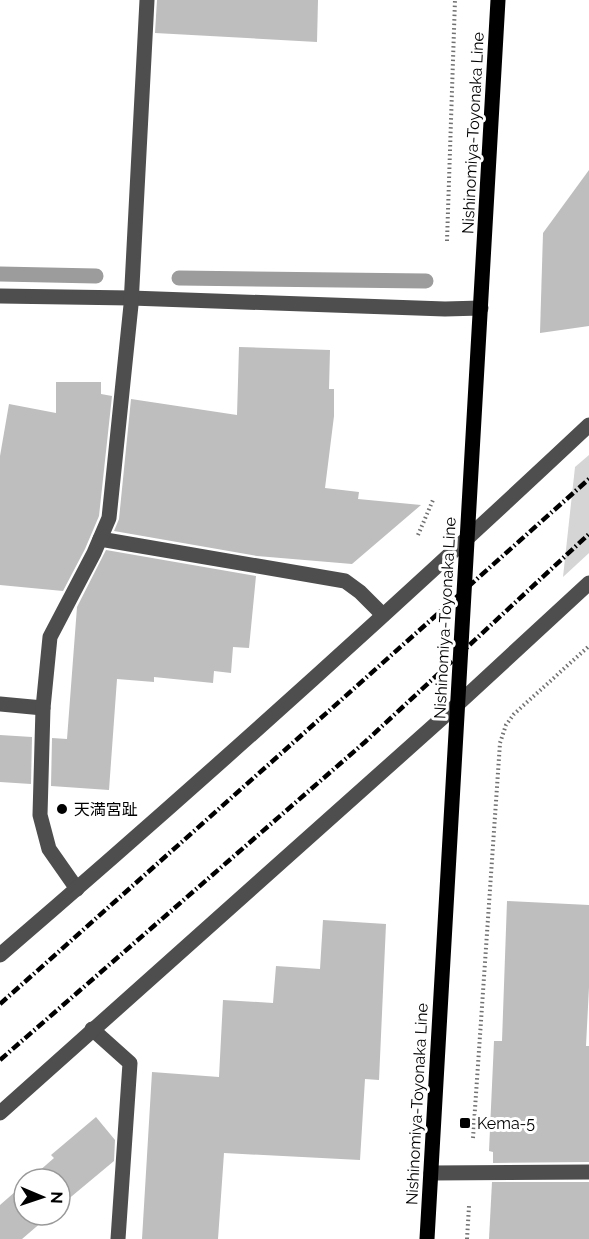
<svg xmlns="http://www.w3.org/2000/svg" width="589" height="1239" font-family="Raleway,'Noto Sans JP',sans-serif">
	<rect width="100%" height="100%" fill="#fff"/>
	<path fill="#d5d5d5" d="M 589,455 L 589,553 L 563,577 L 575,467 Z"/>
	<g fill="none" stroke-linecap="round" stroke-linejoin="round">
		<g stroke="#9c9c9c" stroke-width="15">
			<path d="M 0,274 L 96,276"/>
			<path d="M 179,278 L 426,281"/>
		</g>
	</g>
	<g fill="#bebebe">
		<path d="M 157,0 L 318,0 L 317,42 L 155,33 Z"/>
		<path d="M 589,170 L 589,326 L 540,333 L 543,233 Z"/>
		<path d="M 239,347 L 330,350 L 329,389 L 334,389 L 334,416 L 325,488 L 359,492 L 358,499 L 421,505 L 352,564 L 257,556 L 114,531 L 119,519 L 131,399 L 237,415 Z"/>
		<path d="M 56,382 L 101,382 L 101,394 L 112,396 L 99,516 L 85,549 L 63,591 L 0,585 L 0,456 L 9,404 L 56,413 Z"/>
		<path d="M 106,550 L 256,576 L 249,648 L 233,647 L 231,673 L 214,671 L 213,683 L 154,677 L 154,682 L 117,679 L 109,790 L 51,786 L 52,738 L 67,739 L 77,607 Z"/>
		<path d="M 0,735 L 32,737 L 31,784 L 0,782 Z"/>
		<path d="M 507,901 L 589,905 L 589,987 L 586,1046 L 589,1046 L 589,1162 L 493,1163 L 493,1152 L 489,1151 L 494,1041 L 502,1041 Z"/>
		<path d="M 323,920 L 386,924 L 379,1080 L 365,1079 L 360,1160 L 224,1153 L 218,1239 L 142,1239 L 152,1072 L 219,1077 L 223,1000 L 273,1003 L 276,966 L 320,969 Z"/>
		<path d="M 96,1117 L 115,1140 L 114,1161 L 60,1206 L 60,1179 L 30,1179 L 54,1158 L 51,1155 Z"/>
		<path d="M 492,1182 L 589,1182 L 589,1239 L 489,1239 Z"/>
		<path d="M 24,1184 L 24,1215 L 50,1215 L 22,1239 L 0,1239 L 0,1205 Z"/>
	</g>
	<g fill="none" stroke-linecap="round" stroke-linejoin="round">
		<g stroke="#707070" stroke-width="4" stroke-dasharray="1.5 3" stroke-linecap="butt">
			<path d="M 447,241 L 455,0"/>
			<path d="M 418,535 L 433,500"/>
			<path d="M 473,1138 L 500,743 L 506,725 L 514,714 L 589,646"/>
			<path d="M 467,1239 L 469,1206"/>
		</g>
		<g stroke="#4e4e4e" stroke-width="15">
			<path d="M 0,296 L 131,298 L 445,309 L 481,308"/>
			<path d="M 100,539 L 345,581 L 360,592 L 383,615"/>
			<path d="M 0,704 L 43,708"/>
			<path d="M 77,889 L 49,849 L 40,815 L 43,708 L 50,637 L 94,553 L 109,518 L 131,305 L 147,0"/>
			<path d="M 0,955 C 200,783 396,606 589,425"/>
			<path d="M 92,1029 L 130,1063 L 118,1239"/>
			<path d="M 0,1113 L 458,704 L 589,583"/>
			<path d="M 431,1173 L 589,1172"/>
		</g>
		<path stroke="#000" stroke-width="15" d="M 427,1239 L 498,0"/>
		<g stroke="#000" stroke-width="4.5" stroke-dasharray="9 3 1.5 3" stroke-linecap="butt">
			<path d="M 0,1004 L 589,479"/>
			<path d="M 0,1060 L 365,742 L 589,534"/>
		</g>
	</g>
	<g fill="#000" stroke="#fff" stroke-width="2">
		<circle cx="62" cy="809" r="6"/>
		<rect x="459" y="1117" width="12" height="12" rx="3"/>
	</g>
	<g text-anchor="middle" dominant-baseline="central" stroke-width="6" stroke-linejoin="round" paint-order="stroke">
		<g font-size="16" fill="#000" stroke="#fff">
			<text transform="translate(473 133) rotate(-87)">Nishinomiya-Toyonaka Line</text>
			<text transform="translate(445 618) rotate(-87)">Nishinomiya-Toyonaka Line</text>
			<text transform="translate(417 1104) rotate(-87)">Nishinomiya-Toyonaka Line</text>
		</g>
		<g font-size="16" fill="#000" stroke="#fff" text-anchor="start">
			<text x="74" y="809">天満宮趾</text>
			<text x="477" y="1123">Kema-5</text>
		</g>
	</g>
	<g transform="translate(42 1197) rotate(92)"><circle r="28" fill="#ffffff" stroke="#999999" stroke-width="1.5"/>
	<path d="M0-4.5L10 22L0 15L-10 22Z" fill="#000000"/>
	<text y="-9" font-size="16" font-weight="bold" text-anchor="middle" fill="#000000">N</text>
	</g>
</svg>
